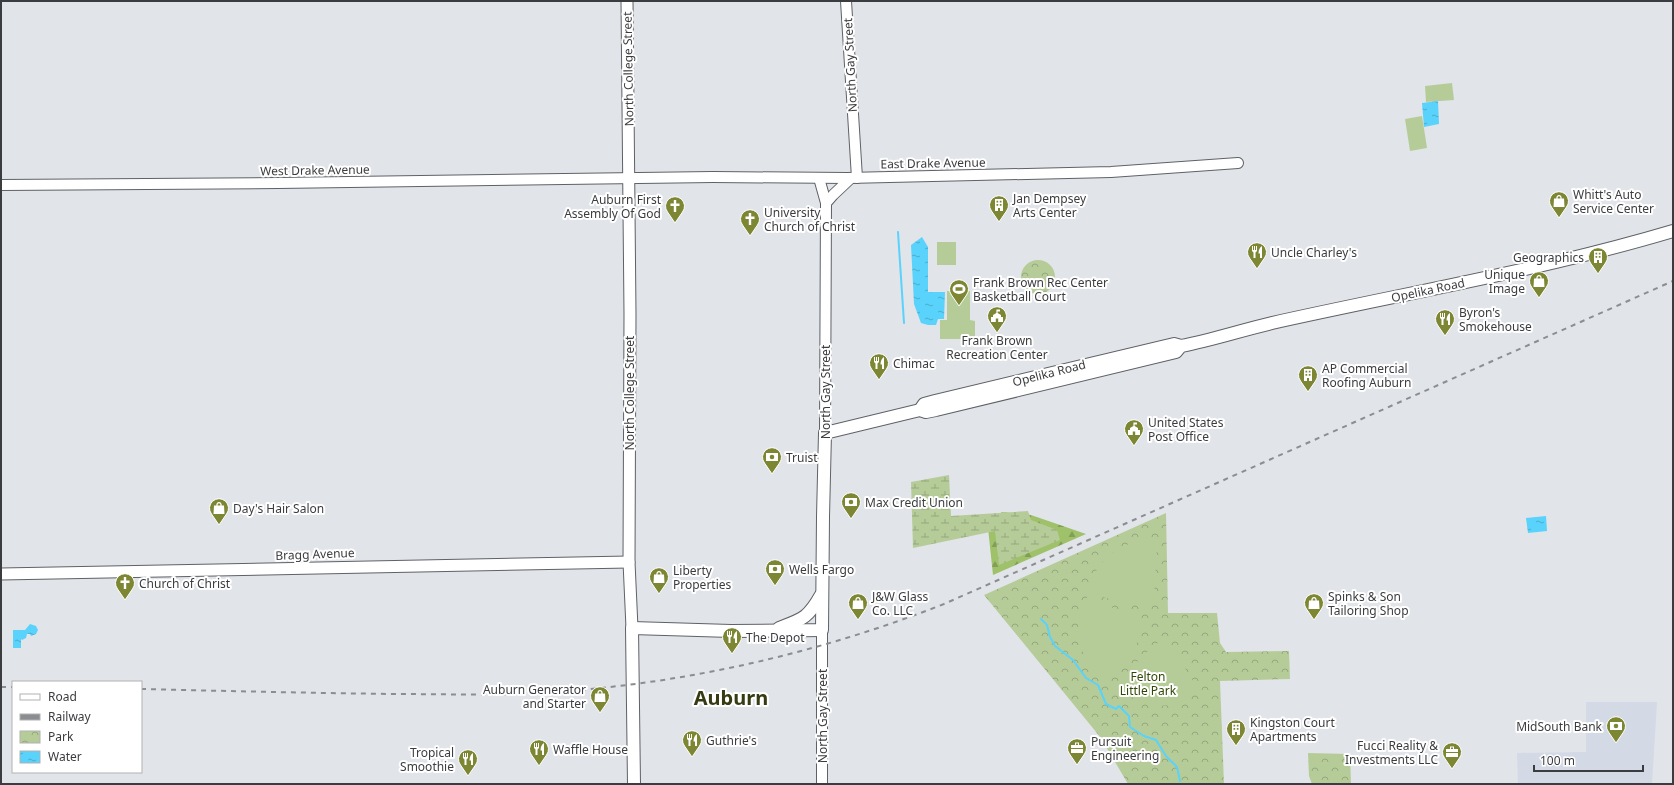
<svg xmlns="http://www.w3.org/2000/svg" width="1674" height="785" font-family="'Noto Sans',sans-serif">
	<defs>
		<pattern id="forest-firs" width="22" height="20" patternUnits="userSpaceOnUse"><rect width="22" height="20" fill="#9ec169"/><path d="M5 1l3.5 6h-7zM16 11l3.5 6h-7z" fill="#829e58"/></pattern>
		<pattern id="wetland-marsh" width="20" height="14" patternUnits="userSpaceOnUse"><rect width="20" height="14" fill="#b6cc98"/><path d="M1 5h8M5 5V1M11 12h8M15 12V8" fill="none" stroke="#95a77d"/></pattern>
		<pattern id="park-crowns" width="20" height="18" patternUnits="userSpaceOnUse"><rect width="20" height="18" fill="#b6cc98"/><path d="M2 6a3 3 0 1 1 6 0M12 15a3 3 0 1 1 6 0" fill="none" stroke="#95a77d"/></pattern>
		<pattern id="water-ripples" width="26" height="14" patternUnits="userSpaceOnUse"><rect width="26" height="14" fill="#59d3fb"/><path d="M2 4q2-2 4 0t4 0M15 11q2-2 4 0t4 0" fill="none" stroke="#4baccd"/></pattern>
	</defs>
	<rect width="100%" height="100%" fill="#e1e4e9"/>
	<path fill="#d3d9e5" d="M 1586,702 L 1657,702 L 1652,784 L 1518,784 L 1517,753 L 1586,752 Z"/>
	<path fill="url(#forest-firs)" d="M 1002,512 L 1031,515 L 1086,534 L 993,575 L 988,528 L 993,519 Z"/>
	<path fill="url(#wetland-marsh)" d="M 949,475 L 951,516 L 1028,511 L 1031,520 L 1057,530 L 1060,540 L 999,565 L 995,531 L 913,548 L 911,482 Z"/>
	<g fill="url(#park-crowns)">
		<circle cx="1038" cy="277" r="17"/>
		<path d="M 1166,513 L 1168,613 L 1217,613 L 1220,643 L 1226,652 L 1289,651 L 1290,679 L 1220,681 L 1224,784 L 1128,784 L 1101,738 L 984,595 Z"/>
		<path d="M 1308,753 L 1350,754 L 1351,784 L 1312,784 L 1309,776 Z"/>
	</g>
	<g fill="#b6cc98">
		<path d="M 1452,83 L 1454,100 L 1426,102 L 1425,86 Z"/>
		<path d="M 1422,116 L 1427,148 L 1410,151 L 1405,119 Z"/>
		<rect x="937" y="242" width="19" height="23"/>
		<path d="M 947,291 L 970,291 L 970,320 L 975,321 L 975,339 L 940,339 L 940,320 L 947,320 Z"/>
		<path d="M 1150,541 L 1157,543 L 1155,583 L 1153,603 L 1148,607 L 1129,604 L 1088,593 C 1094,562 1117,541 1150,541 Z"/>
		<path d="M 1087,597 L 1125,613 L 1141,623 L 1143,630 L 1135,647 L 1110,681 C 1079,666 1070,626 1087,597 Z"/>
		<path d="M 1159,642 L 1165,643 L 1179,659 L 1199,690 C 1174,716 1138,706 1114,685 L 1146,653 Z"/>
	</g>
	<g fill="url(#water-ripples)">
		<path d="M 1438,101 L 1439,124 L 1424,127 L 1422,103 Z"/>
		<path d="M 922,237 L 928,247 L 928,292 L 945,292 L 944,319 L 938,319 L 936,325 L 928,325 L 921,323 L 914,304 L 911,245 Z"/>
		<path d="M 1546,516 L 1547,531 L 1528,533 L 1526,518 Z"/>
		<path d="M 30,624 L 36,626 L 38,630 L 36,634 L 31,636 L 30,634 L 27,634 L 26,638 L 22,640 L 21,639 L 21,648 L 13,648 L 13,630 L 25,630 Z"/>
	</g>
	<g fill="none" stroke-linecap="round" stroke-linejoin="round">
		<g stroke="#59d3fb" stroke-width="2">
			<path d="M 898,232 L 904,323"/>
			<path d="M 1041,619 L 1047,625 L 1050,637 L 1055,646 L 1073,660 L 1086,678 L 1098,685 L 1106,704 L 1116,709 L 1119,706 L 1129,716 L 1130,727 L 1144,736 L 1156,740 L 1166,756 L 1177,767 L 1180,781"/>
		</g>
		<defs>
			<g id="tertiary">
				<path d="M 846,1 L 857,178"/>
				<path d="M 819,178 L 826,203 L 825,433"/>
				<path d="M 1,185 L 278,183 L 713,177 L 847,178 L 1111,172 L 1238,163"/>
				<path d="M 826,203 L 833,195 L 851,178"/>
				<path d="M 822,784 L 822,630"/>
			</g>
			<g id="secondary">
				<path d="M 627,1 L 630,314 L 629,562 L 632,628"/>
				<path d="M 1,574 L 629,562"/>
			</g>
			<g id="primary">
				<path d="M 920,410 L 924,404 L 935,401 L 1174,344 L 1181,346"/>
				<path d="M 779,628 C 803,619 808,618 821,595"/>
				<path d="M 634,784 L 632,628 L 731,631 L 822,630 L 823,517 L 825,433 L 920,410 L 926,412 L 936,410 L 1176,352 L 1181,346 C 1212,340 1242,330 1272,323 C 1406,293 1542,270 1673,231"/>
			</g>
		</defs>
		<use href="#tertiary" stroke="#5e6166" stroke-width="12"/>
		<use href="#secondary" stroke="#5e6166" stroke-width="13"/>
		<use href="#primary" stroke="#5e6166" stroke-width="14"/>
		<use href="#tertiary" stroke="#fff" stroke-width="10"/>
		<use href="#secondary" stroke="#fff" stroke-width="11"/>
		<use href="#primary" stroke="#fff" stroke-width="12"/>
		<g stroke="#8b8d91" stroke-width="2" stroke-dasharray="5 5" stroke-linecap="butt">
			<path d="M 1,687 L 13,687"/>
			<path d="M 141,689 C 226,691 310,693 395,694 C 448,694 501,696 554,692 C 688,683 819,653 944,604 L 1673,281"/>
		</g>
	</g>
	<defs>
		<symbol id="shop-pin" viewBox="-11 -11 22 30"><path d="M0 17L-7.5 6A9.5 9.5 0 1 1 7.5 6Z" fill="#7d8632" stroke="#fff"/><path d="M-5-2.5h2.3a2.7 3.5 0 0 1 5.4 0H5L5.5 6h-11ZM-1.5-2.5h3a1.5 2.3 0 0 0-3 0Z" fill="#fff"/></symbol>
		<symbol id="building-pin" viewBox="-11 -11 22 30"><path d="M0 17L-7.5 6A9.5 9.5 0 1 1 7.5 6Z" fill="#7d8632" stroke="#fff"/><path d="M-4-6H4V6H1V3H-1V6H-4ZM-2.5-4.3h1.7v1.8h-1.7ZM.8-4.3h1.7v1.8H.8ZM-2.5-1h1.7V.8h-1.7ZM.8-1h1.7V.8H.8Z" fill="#fff"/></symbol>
		<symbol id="church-pin" viewBox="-11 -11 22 30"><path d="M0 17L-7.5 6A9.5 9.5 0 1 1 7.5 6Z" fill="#7d8632" stroke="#fff"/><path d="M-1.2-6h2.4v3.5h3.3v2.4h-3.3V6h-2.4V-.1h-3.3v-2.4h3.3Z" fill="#fff"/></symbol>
		<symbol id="restaurant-pin" viewBox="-11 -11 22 30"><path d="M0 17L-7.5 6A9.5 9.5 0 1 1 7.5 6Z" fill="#7d8632" stroke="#fff"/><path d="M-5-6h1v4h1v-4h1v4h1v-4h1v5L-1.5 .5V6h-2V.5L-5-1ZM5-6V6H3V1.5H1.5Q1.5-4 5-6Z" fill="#fff"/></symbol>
		<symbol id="stadium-pin" viewBox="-11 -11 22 30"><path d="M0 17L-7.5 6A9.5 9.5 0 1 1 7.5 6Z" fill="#7d8632" stroke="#fff"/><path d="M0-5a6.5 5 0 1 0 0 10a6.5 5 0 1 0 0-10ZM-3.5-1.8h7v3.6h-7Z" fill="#fff"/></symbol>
		<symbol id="civic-pin" viewBox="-11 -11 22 30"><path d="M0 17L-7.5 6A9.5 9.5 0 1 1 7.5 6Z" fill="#7d8632" stroke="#fff"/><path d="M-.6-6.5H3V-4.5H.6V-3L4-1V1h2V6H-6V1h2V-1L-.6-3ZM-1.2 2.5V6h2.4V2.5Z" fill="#fff"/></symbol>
		<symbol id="bank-pin" viewBox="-11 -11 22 30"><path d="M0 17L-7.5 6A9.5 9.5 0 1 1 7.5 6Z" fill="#7d8632" stroke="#fff"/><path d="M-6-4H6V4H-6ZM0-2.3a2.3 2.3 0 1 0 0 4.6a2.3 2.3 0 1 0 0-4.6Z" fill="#fff"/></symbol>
		<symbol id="office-pin" viewBox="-11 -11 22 30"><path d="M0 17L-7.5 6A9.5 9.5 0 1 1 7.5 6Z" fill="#7d8632" stroke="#fff"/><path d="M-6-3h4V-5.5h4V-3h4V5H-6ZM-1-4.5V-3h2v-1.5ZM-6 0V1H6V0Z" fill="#fff"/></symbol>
	</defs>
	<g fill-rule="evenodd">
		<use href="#shop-pin" x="1548" y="190" width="22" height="30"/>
		<use href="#building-pin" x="988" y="194" width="22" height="30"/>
		<use href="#church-pin" x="664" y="195" width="22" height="30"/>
		<use href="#church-pin" x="739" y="208" width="22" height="30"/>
		<use href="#restaurant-pin" x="1246" y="241" width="22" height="30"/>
		<use href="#building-pin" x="1587" y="246" width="22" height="30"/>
		<use href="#shop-pin" x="1528" y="270" width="22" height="30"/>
		<use href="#stadium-pin" x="948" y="278" width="22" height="30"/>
		<use href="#civic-pin" x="986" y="305" width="22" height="30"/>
		<use href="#restaurant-pin" x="1434" y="308" width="22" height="30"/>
		<use href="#restaurant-pin" x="868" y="352" width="22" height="30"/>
		<use href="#building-pin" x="1297" y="364" width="22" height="30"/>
		<use href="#civic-pin" x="1123" y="418" width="22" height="30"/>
		<use href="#bank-pin" x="761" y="446" width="22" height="30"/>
		<use href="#bank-pin" x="840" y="491" width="22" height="30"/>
		<use href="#shop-pin" x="208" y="497" width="22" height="30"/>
		<use href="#bank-pin" x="764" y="558" width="22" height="30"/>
		<use href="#shop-pin" x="648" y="566" width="22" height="30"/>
		<use href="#church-pin" x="114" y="572" width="22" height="30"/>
		<use href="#shop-pin" x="847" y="592" width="22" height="30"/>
		<use href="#shop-pin" x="1303" y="592" width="22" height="30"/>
		<use href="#restaurant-pin" x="721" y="626" width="22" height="30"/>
		<use href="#shop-pin" x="589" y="685" width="22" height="30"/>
		<use href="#bank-pin" x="1605" y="715" width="22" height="30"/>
		<use href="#building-pin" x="1225" y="718" width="22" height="30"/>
		<use href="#restaurant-pin" x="681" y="729" width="22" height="30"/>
		<use href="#office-pin" x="1066" y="737" width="22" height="30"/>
		<use href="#restaurant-pin" x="528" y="738" width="22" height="30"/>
		<use href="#office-pin" x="1441" y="741" width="22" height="30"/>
		<use href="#restaurant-pin" x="457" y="748" width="22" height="30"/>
	</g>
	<g text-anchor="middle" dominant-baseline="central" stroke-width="4" stroke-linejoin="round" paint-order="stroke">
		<g font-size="12" fill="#3b3c3f" stroke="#fff">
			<text transform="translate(850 65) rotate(-93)">North Gay Street</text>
			<text transform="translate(628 69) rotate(-91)">North College Street</text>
			<text transform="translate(933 163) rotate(-1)">East Drake Avenue</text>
			<text transform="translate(315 170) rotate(-1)">West Drake Avenue</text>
			<text transform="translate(1428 290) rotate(-12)">Opelika Road</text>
			<text transform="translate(1049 373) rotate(-14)">Opelika Road</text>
			<text transform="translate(825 392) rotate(-90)">North Gay Street</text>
			<text transform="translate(629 393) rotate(-90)">North College Street</text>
			<text transform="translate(315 554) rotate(-2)">Bragg Avenue</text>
			<text transform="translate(822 716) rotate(-90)">North Gay Street</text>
		</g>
		<g font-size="12" fill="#3b3c3f" stroke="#fff" text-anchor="start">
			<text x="1573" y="194">Whitt's Auto<tspan x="1573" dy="14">Service Center</tspan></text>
			<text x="1013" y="198">Jan Dempsey<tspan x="1013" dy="14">Arts Center</tspan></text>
			<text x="661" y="199" text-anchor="end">Auburn First<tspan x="661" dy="14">Assembly Of God</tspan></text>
			<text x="764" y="212">University<tspan x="764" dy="14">Church of Christ</tspan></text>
			<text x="1271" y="252">Uncle Charley's</text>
			<text x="1584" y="257" text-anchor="end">Geographics</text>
			<text x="1525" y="274" text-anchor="end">Unique<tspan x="1525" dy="14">Image</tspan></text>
			<text x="973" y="282">Frank Brown Rec Center<tspan x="973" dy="14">Basketball Court</tspan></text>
			<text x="1459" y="312">Byron's<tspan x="1459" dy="14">Smokehouse</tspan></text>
			<text x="997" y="340" text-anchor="middle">Frank Brown<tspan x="997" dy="14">Recreation Center</tspan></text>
			<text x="893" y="363">Chimac</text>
			<text x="1322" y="368">AP Commercial<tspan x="1322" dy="14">Roofing Auburn</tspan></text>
			<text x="1148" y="422">United States<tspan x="1148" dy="14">Post Office</tspan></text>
			<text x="786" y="457">Truist</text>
			<text x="865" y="502">Max Credit Union</text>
			<text x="233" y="508">Day's Hair Salon</text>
			<text x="789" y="569">Wells Fargo</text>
			<text x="673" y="570">Liberty<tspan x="673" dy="14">Properties</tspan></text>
			<text x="139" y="583">Church of Christ</text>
			<text x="872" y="596">J&amp;W Glass<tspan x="872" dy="14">Co. LLC</tspan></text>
			<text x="1328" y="596">Spinks &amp; Son<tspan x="1328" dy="14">Tailoring Shop</tspan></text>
			<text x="746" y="637">The Depot</text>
			<text x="586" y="689" text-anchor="end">Auburn Generator<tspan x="586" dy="14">and Starter</tspan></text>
			<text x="1250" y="722">Kingston Court<tspan x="1250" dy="14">Apartments</tspan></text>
			<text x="1602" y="726" text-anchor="end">MidSouth Bank</text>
			<text x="706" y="740">Guthrie's</text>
			<text x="1091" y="741">Pursuit<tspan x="1091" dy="14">Engineering</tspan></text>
			<text x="1438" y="745" text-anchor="end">Fucci Reality &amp;<tspan x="1438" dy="14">Investments LLC</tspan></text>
			<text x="553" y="749">Waffle House</text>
			<text x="454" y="752" text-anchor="end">Tropical<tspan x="454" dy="14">Smoothie</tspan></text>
		</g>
		<g font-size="12" fill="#324705" stroke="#fff">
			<text x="1148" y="676">Felton<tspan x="1148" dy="14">Little Park</tspan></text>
		</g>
		<g font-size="20" font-weight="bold" fill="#373b13" stroke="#fff">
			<text x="731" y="697">Auburn</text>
		</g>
	</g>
	<rect width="1674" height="785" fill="none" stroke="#3b3c3f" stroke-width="4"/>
	<rect x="12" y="681" width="130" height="92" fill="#ffffff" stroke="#b1b1b2"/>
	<rect x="20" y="694" width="20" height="6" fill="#ffffff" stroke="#b1b1b2"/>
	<text x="48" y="701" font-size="12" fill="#3b3c3f">Road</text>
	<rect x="20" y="714" width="20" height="6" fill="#8b8d91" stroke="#b1b1b2"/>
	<text x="48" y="721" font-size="12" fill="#3b3c3f">Railway</text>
	<rect x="20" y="731" width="20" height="12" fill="url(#park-crowns)" stroke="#b1b1b2"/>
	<text x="48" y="741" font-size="12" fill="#3b3c3f">Park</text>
	<rect x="20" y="751" width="20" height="12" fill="url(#water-ripples)" stroke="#b1b1b2"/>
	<text x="48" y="761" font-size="12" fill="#3b3c3f">Water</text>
	<path d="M1534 765v6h109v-6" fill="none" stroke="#3b3c3f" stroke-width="2"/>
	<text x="1540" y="765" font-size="12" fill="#3b3c3f" stroke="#ffffff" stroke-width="3" paint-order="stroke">100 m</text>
</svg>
